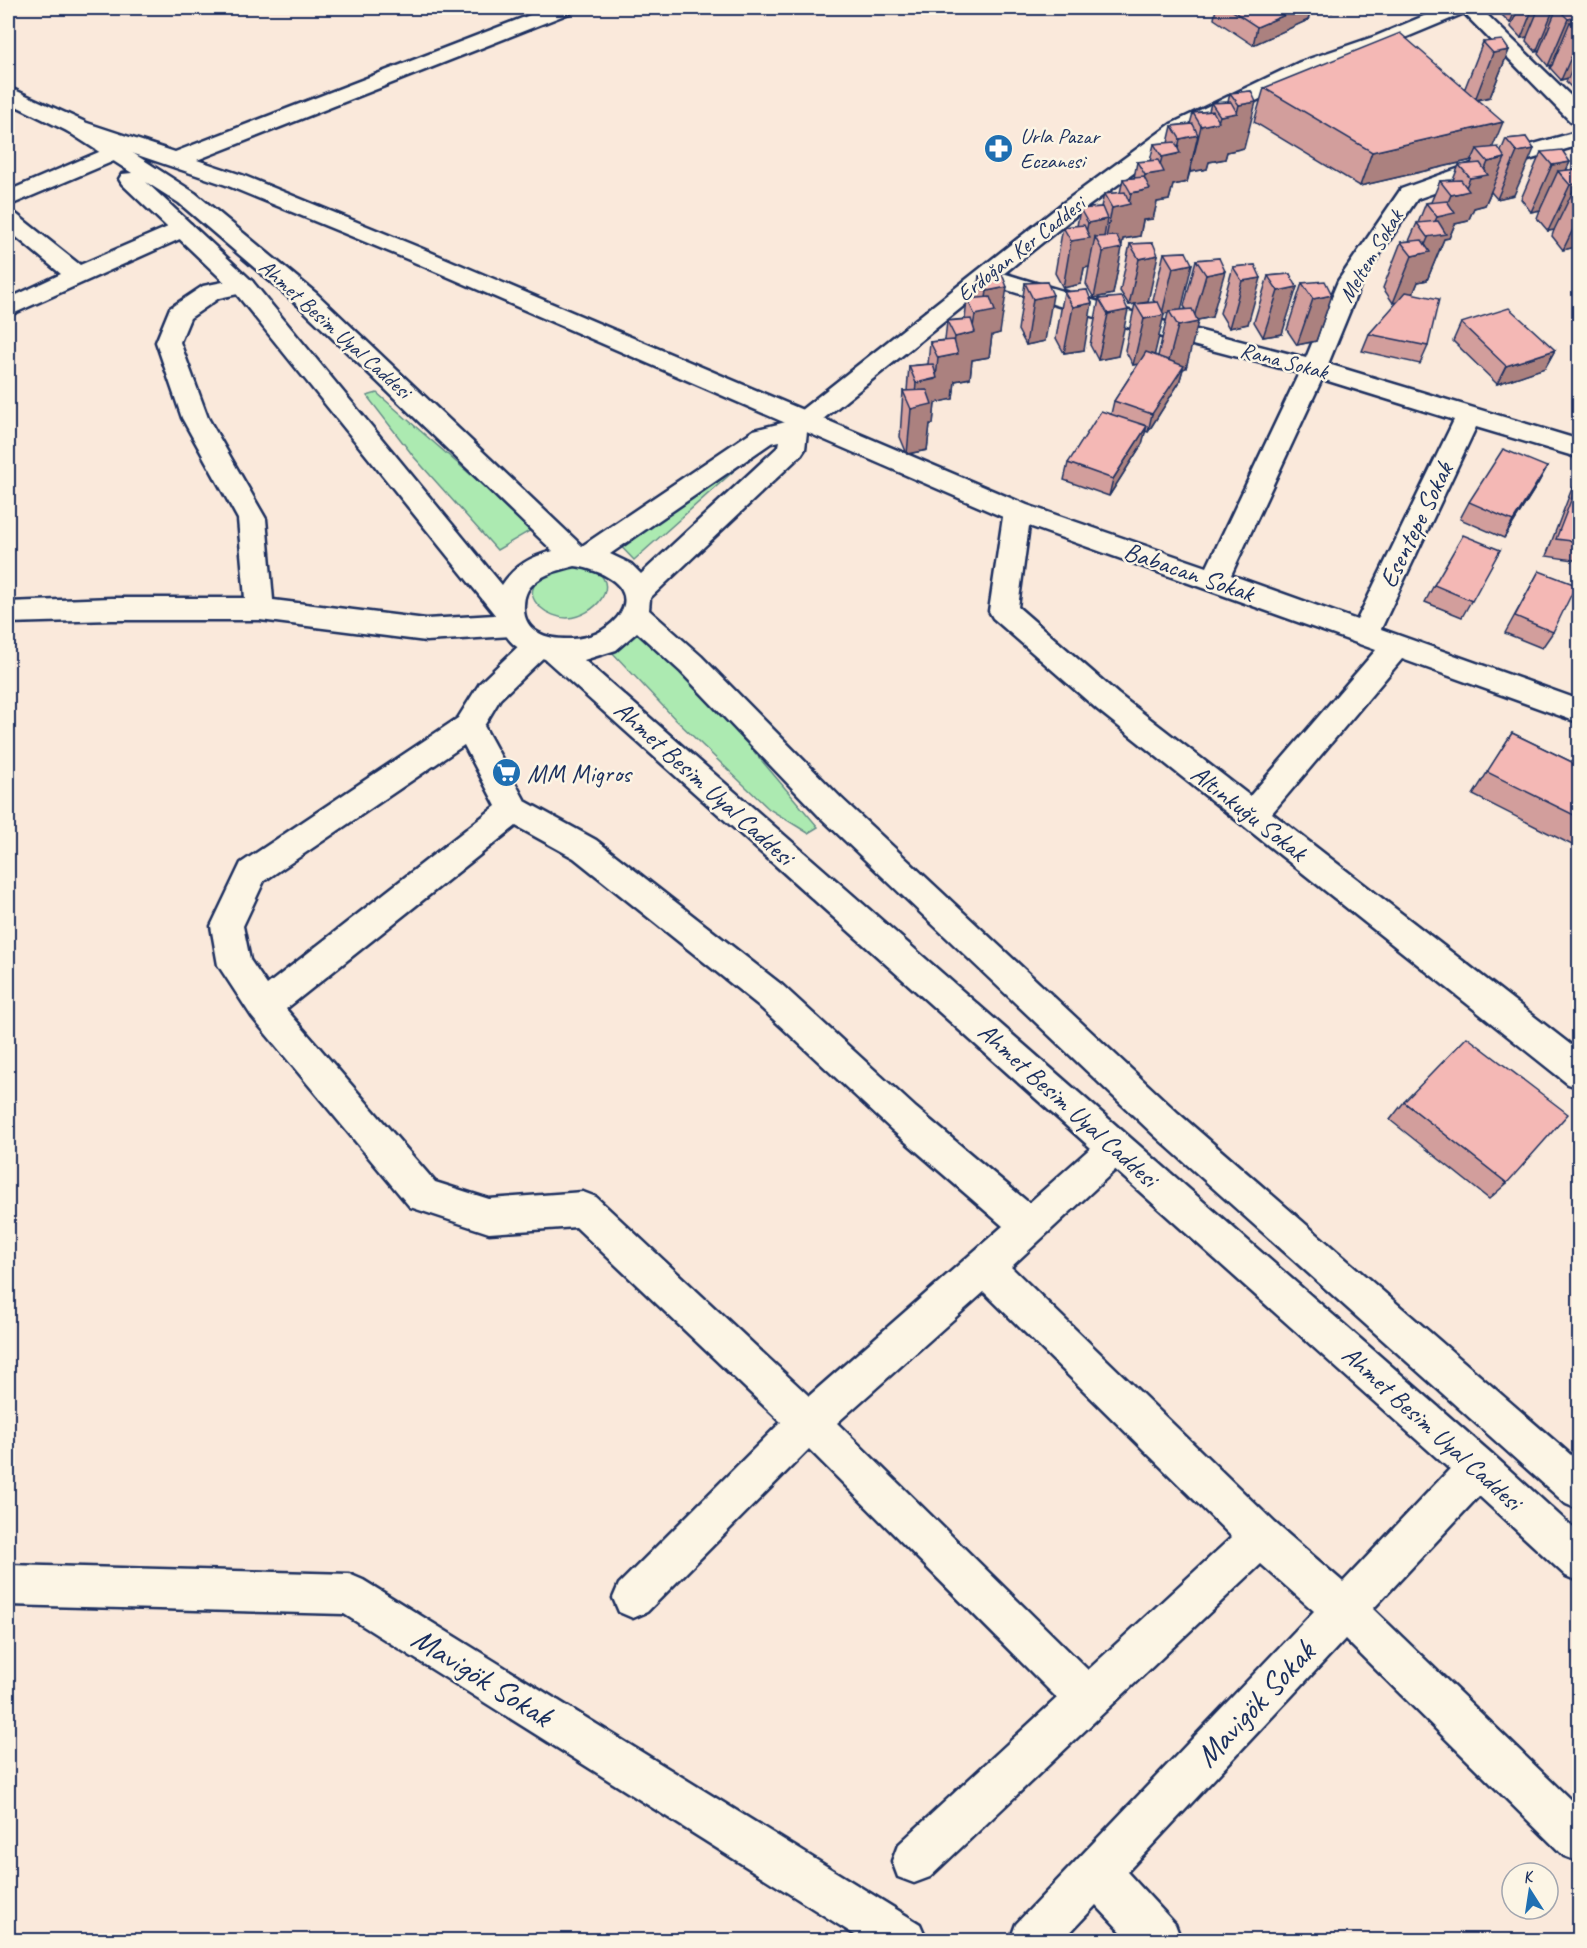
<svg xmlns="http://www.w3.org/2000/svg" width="1587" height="1948" font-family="Caveat,sans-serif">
	<rect width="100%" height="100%" fill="#fae9db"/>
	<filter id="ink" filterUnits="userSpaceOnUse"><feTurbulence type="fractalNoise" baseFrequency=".0167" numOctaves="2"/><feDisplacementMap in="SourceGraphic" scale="12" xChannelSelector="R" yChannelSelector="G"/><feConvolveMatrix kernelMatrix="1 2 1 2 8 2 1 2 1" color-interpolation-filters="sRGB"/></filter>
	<g filter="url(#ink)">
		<g fill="#aceab1" stroke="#648c88" stroke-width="1.5">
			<path d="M 377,393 L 533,529 L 497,550 L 414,457 L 367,396 Z"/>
			<path d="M 773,436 L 634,560 L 610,535 Z"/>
			<path d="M 567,565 C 574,566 583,566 590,568 C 625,583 594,617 567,618 C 550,618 520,600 538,580 C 544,573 558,569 567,565 Z"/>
			<path d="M 641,629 L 751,748 L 818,827 L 808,833 L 769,809 L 676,720 L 610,650 Z"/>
		</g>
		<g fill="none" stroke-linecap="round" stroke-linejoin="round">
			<defs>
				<g id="minor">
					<path d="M 548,8 L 575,8 L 572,12 L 197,160 L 242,175 L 423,249 L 1027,505 L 1207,567 L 1299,373 L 1147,333 L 978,281 L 975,276 L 978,271 L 987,268 L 996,271 L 1162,321 L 1306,358 L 1338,281 L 1401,189 L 1502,153 L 1580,131 L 1580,145 L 1518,163 L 1417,199 L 1362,281 L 1328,364 L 1580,440 L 1580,458 L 1476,427 L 1381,629 L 1580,700 L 1580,723 L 1402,659 L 1272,813 L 1580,1052 L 1580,1088 L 1568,1084 L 1098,710 L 993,618 L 989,611 L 1003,517 L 407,259 L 226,185 L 67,131 L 64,126 L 67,121 L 75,119 L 175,152 ZM 1322,379 L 1454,420 L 1357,620 L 1231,575 ZM 1029,526 L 1376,650 L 1250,796 L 1118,694 L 1018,607 Z"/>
					<path d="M 1459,8 L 1480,8 L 1580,105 L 1580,125 L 1572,123 Z"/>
					<path d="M 106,149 L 114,151 L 117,156 L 114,161 L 8,206 L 8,191 Z"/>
					<path d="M 8,212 L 16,214 L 80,265 L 175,224 L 183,222 L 191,224 L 195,229 L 191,234 L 8,316 L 8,299 L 61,274 L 8,230 Z"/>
					<path d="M 243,278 L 252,281 L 255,286 L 252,291 L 219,298 L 190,318 L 180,342 L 208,418 L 266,519 L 273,600 L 426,619 L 512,614 L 522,617 L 526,625 L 522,633 L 512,636 L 426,641 L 260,620 L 112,620 L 8,623 L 8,602 L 112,598 L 245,598 L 238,519 L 182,418 L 156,342 L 170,308 L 203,286 Z"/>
					<path d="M 537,635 L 547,638 L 551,646 L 547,654 L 500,699 L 484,726 L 525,801 L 596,840 L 782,985 L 916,1108 L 1029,1203 L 1104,1136 L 1116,1131 L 1128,1136 L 1134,1147 L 1128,1158 L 1011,1267 L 1275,1523 L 1343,1582 L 1464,1454 L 1478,1448 L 1492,1454 L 1498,1468 L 1492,1482 L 1373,1609 L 1580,1809 L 1580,1862 L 1564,1856 L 1345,1639 L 1127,1872 L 1175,1924 L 1181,1940 L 1129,1940 L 1096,1905 L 1063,1940 L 1010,1940 L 1016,1924 L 1314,1611 L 1261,1564 L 930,1877 L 914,1883 L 898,1877 L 892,1861 L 898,1845 L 1057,1698 L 809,1449 L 647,1612 L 633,1618 L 619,1612 L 613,1598 L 619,1584 L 781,1422 L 576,1227 L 489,1233 L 410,1207 L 252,1017 L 218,965 L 211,926 L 241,863 L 458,718 L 480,683 L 527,638 ZM 464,745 L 496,806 L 267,985 L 250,960 L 243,926 L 264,881 ZM 516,826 L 574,858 L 758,1005 L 892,1130 L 1003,1226 L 809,1396 L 596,1197 L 583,1192 L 489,1199 L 435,1182 L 286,1009 ZM 984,1292 L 1232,1537 L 1088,1670 L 837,1423 Z"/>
					<path d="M 8,1565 L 349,1574 L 363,1580 L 920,1924 L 927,1940 L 863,1940 L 344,1614 L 8,1605 Z"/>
				</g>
				<path id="major" d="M 1443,8 L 1470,8 L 1467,12 L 1390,44 L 1316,72 L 1187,134 L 1079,213 L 807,432 L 805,449 L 801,455 L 650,598 L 649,610 L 701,656 L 841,798 L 1178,1113 L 1580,1463 L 1580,1510 L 1566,1504 L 1154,1135 L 819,816 L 681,672 L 637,632 L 616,650 L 584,660 L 1492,1454 L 1580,1534 L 1580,1582 L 1566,1576 L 1464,1482 L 545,659 C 516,650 508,644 496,616 L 234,291 L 122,184 L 119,179 L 122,174 L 132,173 L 67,131 L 8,102 L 8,87 L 83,121 L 195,193 L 317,294 L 582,546 L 754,430 L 786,422 L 1063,203 L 1171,124 L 1300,62 L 1376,36 ZM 146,182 L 179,203 L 299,306 L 553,551 C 531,557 515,565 502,585 L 252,281 ZM 780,441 L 779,446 L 641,574 L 631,564 L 610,554 L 771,443 ZM 575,566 C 599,569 642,587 617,618 C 604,632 591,638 572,639 C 549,640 522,633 524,605 C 524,597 527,589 533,584 C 545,573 560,570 575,566 Z"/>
			</defs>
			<use href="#minor" stroke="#1b2f5e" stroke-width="5"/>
			<use href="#major" stroke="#1b2f5e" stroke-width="5"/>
			<use href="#minor" fill="#fcf5e5" fill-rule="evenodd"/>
			<use href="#major" fill="#fcf5e5" fill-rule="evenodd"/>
		</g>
		<g fill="#d29e9c" stroke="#1b2f5e" stroke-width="1.5" fill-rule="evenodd">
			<path d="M 1216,8 L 1312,8 L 1308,20 L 1253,45 L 1214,19 Z"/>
			<path d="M 1325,8 L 1341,8 L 1332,12 Z"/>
			<path d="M 1502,8 L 1577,8 L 1580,11 L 1580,93 L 1577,93 L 1566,82 L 1568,78 L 1561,80 L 1550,68 L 1552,65 L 1548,66 L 1538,54 L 1539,51 L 1536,52 L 1526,41 L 1527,37 L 1521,38 L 1511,27 L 1512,23 L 1510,23 L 1500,13 Z"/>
			<path d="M 1483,42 L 1509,50 L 1490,97 L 1477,100 L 1492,147 L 1501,151 L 1506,139 L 1526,137 L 1514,195 L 1497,199 L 1491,192 L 1485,205 L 1474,208 L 1468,221 L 1455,224 L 1449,238 L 1444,239 L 1427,280 L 1418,282 L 1413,294 L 1428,346 L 1420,364 L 1362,351 L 1369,334 L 1398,302 L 1393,303 L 1383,288 L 1401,242 L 1409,241 L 1417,223 L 1418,223 L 1426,203 L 1431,202 L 1440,181 L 1453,180 L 1459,165 L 1471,164 L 1472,160 L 1360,186 L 1254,122 L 1264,88 L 1465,88 Z"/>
			<path d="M 1251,91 L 1244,148 L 1227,152 L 1225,159 L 1209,162 L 1207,169 L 1190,172 L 1187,182 L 1173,185 L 1169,200 L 1157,202 L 1153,219 L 1143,220 L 1140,236 L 1123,239 L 1113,294 L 1094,298 L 1086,284 L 1089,267 L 1084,268 L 1081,284 L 1063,288 L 1055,273 L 1063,227 L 1077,226 L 1080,209 L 1101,207 L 1104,194 L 1120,193 L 1123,179 L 1134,178 L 1137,162 L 1150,161 L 1154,144 L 1168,143 L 1172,126 L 1190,124 L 1193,113 L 1209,111 L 1211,103 L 1228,102 L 1230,93 Z"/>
			<path d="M 1541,152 L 1570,162 L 1566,170 L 1580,170 L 1580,246 L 1563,250 L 1552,236 L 1554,230 L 1548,231 L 1537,218 L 1540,210 L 1531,212 L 1521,199 Z"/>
			<path d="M 1153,243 L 1148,302 L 1141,303 L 1155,302 L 1153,300 L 1164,253 L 1186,252 L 1181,310 L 1186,309 L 1184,306 L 1196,260 L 1219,258 L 1212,317 L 1197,320 L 1186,368 L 1183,369 L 1179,383 L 1148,432 L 1145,431 L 1142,444 L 1109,496 L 1064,480 L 1068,463 L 1111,414 L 1114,401 L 1138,364 L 1133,365 L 1125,350 L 1135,304 L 1129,305 L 1120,291 L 1130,244 ZM 1168,313 L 1158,356 L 1154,355 L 1163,314 Z"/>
			<path d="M 1580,247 L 1580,264 L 1574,257 Z"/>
			<path d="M 1255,265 L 1248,324 L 1229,328 L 1220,313 L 1233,267 Z"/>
			<path d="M 1002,274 L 1000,333 L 992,335 L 989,357 L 972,360 L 970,378 L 955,381 L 953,399 L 935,403 L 933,424 L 930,424 L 927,450 L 907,454 L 900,437 L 903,391 L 907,391 L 909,366 L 928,364 L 930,342 L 945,340 L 947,321 L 965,319 L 967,299 L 976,298 L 979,276 Z"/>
			<path d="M 1290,274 L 1282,334 L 1263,337 L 1254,322 L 1268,276 Z"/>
			<path d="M 1047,282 L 1045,341 L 1026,345 L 1018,330 L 1025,283 Z"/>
			<path d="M 1302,283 L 1332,295 L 1316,341 L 1297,345 L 1287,330 Z"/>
			<path d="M 1087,290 L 1084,350 L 1064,353 L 1056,338 L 1064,292 Z"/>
			<path d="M 1122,297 L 1118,356 L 1098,360 L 1090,345 L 1099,299 Z"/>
			<path d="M 1461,323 L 1555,350 L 1545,368 L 1497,384 L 1453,341 Z"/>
			<path d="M 1547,467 L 1537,485 L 1504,538 L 1460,519 L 1469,502 Z"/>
			<path d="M 1580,476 L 1580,561 L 1546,556 L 1571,491 Z"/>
			<path d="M 1500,550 L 1462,617 L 1425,602 L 1434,585 Z"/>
			<path d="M 1539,571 L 1553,632 L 1542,648 L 1505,633 Z"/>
			<path d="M 1512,733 L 1580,766 L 1580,849 L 1473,795 Z"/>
			<path d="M 1404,1102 L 1507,1183 L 1489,1199 L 1390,1120 Z"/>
		</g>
		<g fill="#ab817f" stroke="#1b2f5e" stroke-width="1.5">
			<path d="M 1301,8 L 1312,8 L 1308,20 L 1253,45 L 1257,27 Z"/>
			<path d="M 1333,8 L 1341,8 L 1332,12 Z"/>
			<path d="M 1516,8 L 1519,8 L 1512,23 L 1510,23 Z"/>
			<path d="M 1533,8 L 1539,8 L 1527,37 L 1521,38 Z"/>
			<path d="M 1554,8 L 1569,8 L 1557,8 L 1539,51 L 1536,52 Z"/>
			<path d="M 1580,16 L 1580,24 L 1570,22 L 1552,65 L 1548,66 L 1568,19 Z"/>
			<path d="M 1580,37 L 1580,52 L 1568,78 L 1561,80 Z"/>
			<path d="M 1509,50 L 1490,97 L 1475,100 L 1493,53 Z"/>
			<path d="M 1256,102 L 1244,148 L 1227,152 L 1225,159 L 1209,162 L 1207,169 L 1190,172 L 1201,126 L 1218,122 L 1220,116 L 1237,113 L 1239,105 Z"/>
			<path d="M 1503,122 L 1489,156 L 1477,149 L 1472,160 L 1360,186 L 1372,152 Z"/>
			<path d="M 1198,135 L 1187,182 L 1173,185 L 1169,200 L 1157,202 L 1153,219 L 1143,220 L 1140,236 L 1123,239 L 1121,248 L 1122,248 L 1113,294 L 1094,298 L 1112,208 L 1129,204 L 1131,193 L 1142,191 L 1145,175 L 1158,173 L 1162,157 L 1177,154 L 1180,139 Z"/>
			<path d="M 1534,149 L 1514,195 L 1497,199 L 1517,152 Z"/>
			<path d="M 1505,158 L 1485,205 L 1474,208 L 1468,221 L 1455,224 L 1449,238 L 1444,239 L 1427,280 L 1418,282 L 1411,299 L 1393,303 L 1412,256 L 1421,254 L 1437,217 L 1442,216 L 1451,195 L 1464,192 L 1470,178 L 1482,176 L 1488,162 Z"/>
			<path d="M 1570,162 L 1563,177 L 1558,171 L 1540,210 L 1531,212 L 1552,165 Z"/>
			<path d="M 1580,183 L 1580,196 L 1574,189 L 1554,230 L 1548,231 L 1570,185 Z"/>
			<path d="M 1580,215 L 1580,246 L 1563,250 Z"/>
			<path d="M 1107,219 L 1102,249 L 1095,237 L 1089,267 L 1084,268 L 1081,284 L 1063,288 L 1071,241 L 1085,238 L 1088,223 Z"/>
			<path d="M 1158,255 L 1148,302 L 1129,305 L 1139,259 Z"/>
			<path d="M 1192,264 L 1181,311 L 1169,311 L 1168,313 L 1162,314 L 1173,268 Z"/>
			<path d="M 1225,271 L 1212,317 L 1193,321 L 1206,275 Z"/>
			<path d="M 1261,278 L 1248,324 L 1229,328 L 1242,281 Z"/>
			<path d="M 1007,287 L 1000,333 L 992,335 L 989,357 L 972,360 L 970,378 L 955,381 L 953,399 L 935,403 L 933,424 L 930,424 L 927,450 L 907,454 L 911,409 L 914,408 L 916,383 L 936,379 L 938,358 L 953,355 L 955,337 L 972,333 L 975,315 L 984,313 L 987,291 Z"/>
			<path d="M 1297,287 L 1282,334 L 1263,337 L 1278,291 Z"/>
			<path d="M 1053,295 L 1045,341 L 1026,345 L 1033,299 Z"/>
			<path d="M 1332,295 L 1316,341 L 1297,345 L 1313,299 Z"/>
			<path d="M 1092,303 L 1084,350 L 1064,353 L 1073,307 Z"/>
			<path d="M 1128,310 L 1118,356 L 1098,360 L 1108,314 Z"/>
			<path d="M 1164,315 L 1153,361 L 1133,365 L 1144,319 Z"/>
			<path d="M 1198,322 L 1186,368 L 1183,369 L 1179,383 L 1148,432 L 1152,414 L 1166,372 L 1178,326 Z"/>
			<path d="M 1555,350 L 1545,368 L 1497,384 L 1506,366 Z"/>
			<path d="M 1147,426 L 1142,444 L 1109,496 L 1113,479 Z"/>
			<path d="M 1547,467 L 1537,485 L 1504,538 L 1513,521 Z"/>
		</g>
		<g fill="#f4b8b5" stroke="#1b2f5e" stroke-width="1.5">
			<path d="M 1228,8 L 1301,8 L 1257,27 Z"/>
			<path d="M 1557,8 L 1577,8 L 1580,11 L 1580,16 L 1568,19 Z"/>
			<path d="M 1580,21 L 1580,31 L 1570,22 Z"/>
			<path d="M 1400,33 L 1503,122 L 1372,152 L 1264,88 Z"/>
			<path d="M 1502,40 L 1509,50 L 1493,53 L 1483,42 Z"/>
			<path d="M 1251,91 L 1256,102 L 1239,105 L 1230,93 Z"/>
			<path d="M 1231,102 L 1237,113 L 1220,116 L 1211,103 Z"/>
			<path d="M 1213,111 L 1219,122 L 1201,126 L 1193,113 Z"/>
			<path d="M 1193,124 L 1198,135 L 1180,139 L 1172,126 Z"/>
			<path d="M 1526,137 L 1534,149 L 1517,152 L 1506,139 Z"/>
			<path d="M 1175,142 L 1180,153 L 1162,157 L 1154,144 Z"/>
			<path d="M 1498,147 L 1505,158 L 1488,162 L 1477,149 Z"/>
			<path d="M 1562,150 L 1570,162 L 1552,165 L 1541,152 Z"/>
			<path d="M 1158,160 L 1164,172 L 1145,175 L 1137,162 Z"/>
			<path d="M 1480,163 L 1488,175 L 1470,178 L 1459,165 Z"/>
			<path d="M 1579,169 L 1580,183 L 1570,185 L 1558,171 Z"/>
			<path d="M 1144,177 L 1150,189 L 1131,193 L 1123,179 Z"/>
			<path d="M 1461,180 L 1469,191 L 1451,195 L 1440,181 Z"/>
			<path d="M 1574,189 L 1580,189 L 1580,196 Z"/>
			<path d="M 1125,192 L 1130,204 L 1112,208 L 1104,194 Z"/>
			<path d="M 1447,201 L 1455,213 L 1437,217 L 1426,203 Z"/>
			<path d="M 1102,207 L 1107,219 L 1088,223 L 1080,209 Z"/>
			<path d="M 1438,221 L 1446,234 L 1427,237 L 1417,223 Z"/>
			<path d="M 1084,225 L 1090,238 L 1071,241 L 1063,227 Z"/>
			<path d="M 1117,236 L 1122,248 L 1103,252 L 1095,237 Z"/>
			<path d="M 1422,240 L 1430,252 L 1412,256 L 1401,242 Z"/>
			<path d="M 1153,243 L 1158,255 L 1139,259 L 1130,244 Z"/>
			<path d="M 1186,252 L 1192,264 L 1173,268 L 1164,253 Z"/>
			<path d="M 1219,258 L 1225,271 L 1206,275 L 1196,260 Z"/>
			<path d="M 1255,265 L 1261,278 L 1242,281 L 1233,267 Z"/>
			<path d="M 1002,274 L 1007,287 L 987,291 L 979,276 Z"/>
			<path d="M 1290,274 L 1297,287 L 1278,291 L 1268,276 Z"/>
			<path d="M 1325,281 L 1332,295 L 1313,299 L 1302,283 Z"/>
			<path d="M 1047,282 L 1053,295 L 1033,299 L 1025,283 Z"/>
			<path d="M 1087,290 L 1092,303 L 1073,307 L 1064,292 Z"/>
			<path d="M 1406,292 L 1439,299 L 1428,346 L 1369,334 Z"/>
			<path d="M 990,297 L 995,311 L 975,315 L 967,299 Z"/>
			<path d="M 1122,297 L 1128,310 L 1108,314 L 1099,299 Z"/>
			<path d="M 1158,302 L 1164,315 L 1144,319 L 1135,304 Z"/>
			<path d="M 1509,308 L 1555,350 L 1506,366 L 1461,323 Z"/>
			<path d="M 1192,309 L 1198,322 L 1178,326 L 1169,311 Z"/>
			<path d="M 971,319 L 975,332 L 955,337 L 947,321 Z"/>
			<path d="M 954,340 L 958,354 L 938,358 L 930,342 Z"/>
			<path d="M 1146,352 L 1184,366 L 1152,414 L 1114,401 Z"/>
			<path d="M 933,364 L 937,378 L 916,383 L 909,366 Z"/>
			<path d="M 927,390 L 932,404 L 911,409 L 903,391 Z"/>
			<path d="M 1101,411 L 1147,426 L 1113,479 L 1068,463 Z"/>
			<path d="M 1503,449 L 1547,467 L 1513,521 L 1469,502 Z"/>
			<path d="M 1580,477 L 1580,542 L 1556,539 Z"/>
			<path d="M 1463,535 L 1500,550 L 1472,601 L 1434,585 Z"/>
			<path d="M 1539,571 L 1576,585 L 1553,632 L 1515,616 Z"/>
			<path d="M 1512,733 L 1580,766 L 1580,818 L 1487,772 Z"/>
			<path d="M 1467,1037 L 1568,1114 L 1507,1183 L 1404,1102 Z"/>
		</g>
	</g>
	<defs>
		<symbol id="pharmacy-disc" viewBox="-11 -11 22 22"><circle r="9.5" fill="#1f6fb2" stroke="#fcf5e5"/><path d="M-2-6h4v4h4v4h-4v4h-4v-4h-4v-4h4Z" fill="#fff"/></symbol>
		<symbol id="supermarket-disc" viewBox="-11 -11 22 22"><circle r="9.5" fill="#1f6fb2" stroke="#fcf5e5"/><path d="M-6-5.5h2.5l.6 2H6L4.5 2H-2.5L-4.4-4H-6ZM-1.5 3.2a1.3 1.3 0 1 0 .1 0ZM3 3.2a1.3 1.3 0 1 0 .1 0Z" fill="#fff"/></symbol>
	</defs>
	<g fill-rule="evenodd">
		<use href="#pharmacy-disc" x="982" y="132" width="33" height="33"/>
		<use href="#supermarket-disc" x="490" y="756" width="33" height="33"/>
	</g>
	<g text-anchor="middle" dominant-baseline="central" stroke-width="5" stroke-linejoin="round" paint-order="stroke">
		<g font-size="22" fill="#1b2f5e" stroke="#fcf5e5" text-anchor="start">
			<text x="1020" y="136">Urla Pazar<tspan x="1020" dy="25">Eczanesi</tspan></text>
		</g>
		<g font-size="22" fill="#1b2f5e" stroke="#fcf5e5">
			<text transform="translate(1021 249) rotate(-38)">Erdoğan Ker Caddesi</text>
			<text transform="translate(1371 256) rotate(-59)">Meltem Sokak</text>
			<text transform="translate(335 329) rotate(42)">Ahmet Besim Uyal Caddesi</text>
			<text transform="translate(1284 361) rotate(15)">Rana Sokak</text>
		</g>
		<g font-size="26" fill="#1b2f5e" stroke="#fcf5e5">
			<text transform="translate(1416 525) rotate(-64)">Esentepe Sokak</text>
			<text transform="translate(1189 572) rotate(19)">Babacan Sokak</text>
			<text transform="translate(704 783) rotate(42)">Ahmet Besim Uyal Caddesi</text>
			<text transform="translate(1249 813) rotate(38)">Altınkuğu Sokak</text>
			<text transform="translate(1068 1105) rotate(42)">Ahmet Besim Uyal Caddesi</text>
			<text transform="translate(1432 1428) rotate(42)">Ahmet Besim Uyal Caddesi</text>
		</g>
		<g font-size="26" fill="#1b2f5e" stroke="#fcf5e5" text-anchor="start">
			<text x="527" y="773">MM Migros</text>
		</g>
		<g font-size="32" fill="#1b2f5e" stroke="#fcf5e5">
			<text transform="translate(482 1677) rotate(32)">Mavigök Sokak</text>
			<text transform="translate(1255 1704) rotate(-47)">Mavigök Sokak</text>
		</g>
	</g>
	<rect width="1587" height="1948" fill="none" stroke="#fcf5e5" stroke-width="30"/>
	<rect x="15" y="15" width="1557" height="1918" fill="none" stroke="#1b2f5e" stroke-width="2" filter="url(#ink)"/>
	<g transform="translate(1530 1891) rotate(348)"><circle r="28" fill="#fcf5e5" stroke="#a2a6af" stroke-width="1.5"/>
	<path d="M0-4.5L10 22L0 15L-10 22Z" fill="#1f6fb2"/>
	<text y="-9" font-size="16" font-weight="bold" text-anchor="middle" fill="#1b2f5e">K</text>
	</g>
</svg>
